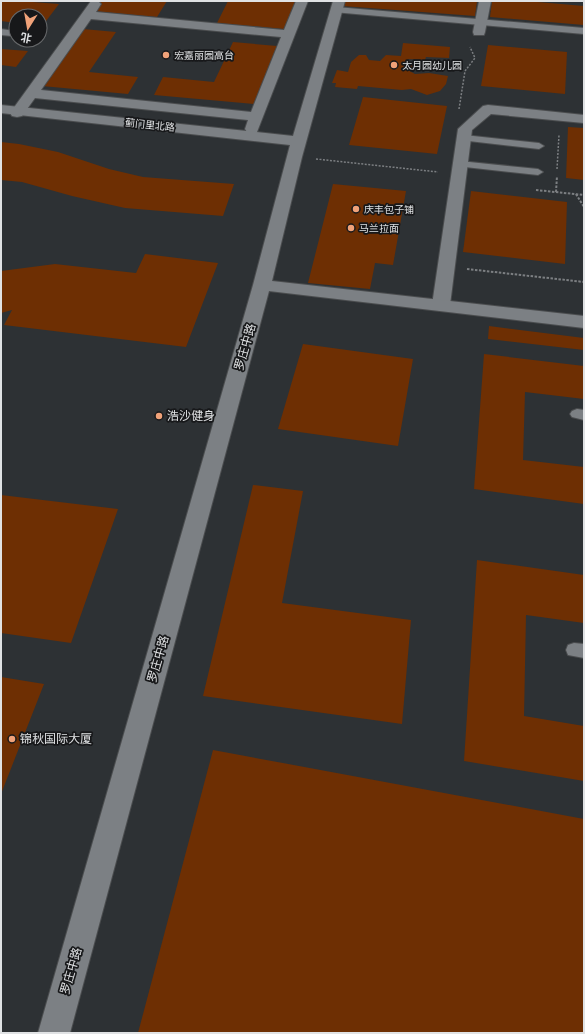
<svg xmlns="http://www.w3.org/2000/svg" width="585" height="1034" font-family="'Space Grotesk','Noto Sans SC',sans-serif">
	<rect width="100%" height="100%" fill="#2d3134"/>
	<g fill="#6e2f03">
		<path d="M 1,1 L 19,1 L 59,4 L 43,25 L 40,25 L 40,16 L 16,16 L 16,23 L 1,21 Z"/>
		<path d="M 100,1 L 167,1 L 157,17 L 92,11 Z"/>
		<path d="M 228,1 L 296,1 L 284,29 L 217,23 Z"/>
		<path d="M 343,1 L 477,1 L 475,16 L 342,6 Z"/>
		<path d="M 492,1 L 526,1 L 584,6 L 584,25 L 490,17 Z"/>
		<path d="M 83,29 L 116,32 L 89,72 L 138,77 L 128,94 L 42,86 Z"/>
		<path d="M 233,42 L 277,46 L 254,104 L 154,95 L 163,77 L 214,82 Z"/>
		<path d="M 403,43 L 450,47 L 449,58 L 426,57 L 425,60 L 408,59 L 408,62 L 414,64 L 412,67 L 406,69 L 415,74 L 429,73 L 448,76 L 446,84 L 440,91 L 427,95 L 411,89 L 402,90 L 358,86 L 357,89 L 335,87 L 336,83 L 332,83 L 337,70 L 348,72 L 351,62 L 359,55 L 366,55 L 369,60 L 380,61 L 386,55 L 401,56 Z"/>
		<path d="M 488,45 L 567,52 L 565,94 L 481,86 Z"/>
		<path d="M 1,49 L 28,51 L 16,67 L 1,65 Z"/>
		<path d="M 363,97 L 447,106 L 437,154 L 349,145 Z"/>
		<path d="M 568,127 L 584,128 L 584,180 L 566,178 Z"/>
		<path d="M 1,142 L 19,144 L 58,152 L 109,169 L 143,177 L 234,184 L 223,216 L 125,208 L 72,196 L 22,182 L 1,180 Z"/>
		<path d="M 333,184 L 406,191 L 393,265 L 375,263 L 370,289 L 308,283 Z"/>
		<path d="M 471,191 L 567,202 L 565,264 L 463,252 Z"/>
		<path d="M 145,254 L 218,263 L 186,347 L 4,325 L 12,310 L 1,313 L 1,271 L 55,264 L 136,273 Z"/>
		<path d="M 489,326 L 584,338 L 584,350 L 488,339 Z"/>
		<path d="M 303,344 L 413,359 L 398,446 L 278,429 Z"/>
		<path d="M 484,354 L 584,366 L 584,399 L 525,392 L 523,460 L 584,467 L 584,504 L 474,489 Z"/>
		<path d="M 253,485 L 303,491 L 282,603 L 411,620 L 402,724 L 203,696 Z"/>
		<path d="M 1,495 L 118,509 L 71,643 L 1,633 Z"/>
		<path d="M 477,560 L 584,575 L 584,623 L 526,615 L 524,716 L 584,726 L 584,781 L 464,761 Z"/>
		<path d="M 1,677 L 44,684 L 1,794 Z"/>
		<path d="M 213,750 L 584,819 L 584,1033 L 138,1033 Z"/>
	</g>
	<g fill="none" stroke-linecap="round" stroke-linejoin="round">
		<defs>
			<g id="service">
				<path d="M 336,7 L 584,28 L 584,34 L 333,12 L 332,10 Z"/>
				<path d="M 1,29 L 15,31 L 16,34 L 12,36 L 1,35 Z"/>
				<path d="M 464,135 L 539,143 L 544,146 L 539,149 L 460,140 L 459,138 L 460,136 Z"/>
				<path d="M 460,161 L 538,169 L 543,172 L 538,175 L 456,166 L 455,164 L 456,162 Z"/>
				<path d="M 577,409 L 584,410 L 584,420 L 572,417 L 570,414 L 572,411 Z"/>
				<path d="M 574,643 L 584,644 L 584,658 L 568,655 L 566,650 L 568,645 Z"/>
			</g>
			<g id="minor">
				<path d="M 91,1 L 98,1 L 101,4 L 96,12 L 284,30 L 296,1 L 308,1 L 257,132 L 252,133 L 247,132 L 245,129 L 248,120 L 35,98 L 22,116 L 17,117 L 12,116 L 10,113 ZM 91,19 L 281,37 L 251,112 L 41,90 Z"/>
				<path d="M 479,1 L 491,1 L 485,32 L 484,35 L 474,35 L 473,32 Z"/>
				<path d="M 488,105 L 584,115 L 584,123 L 491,114 L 472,130 L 450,305 L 447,309 L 441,311 L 435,309 L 432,305 L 458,129 L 483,106 Z"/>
			</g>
			<path id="tertiary" d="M 333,1 L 345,1 L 302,157 L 272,281 L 584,316 L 584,328 L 269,291 L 70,1033 L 38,1033 L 253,285 L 290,145 L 1,113 L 1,105 L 293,136 Z"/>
		</defs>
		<use href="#service" stroke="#4b4d4f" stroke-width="2"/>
		<use href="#minor" stroke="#4b4d4f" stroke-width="2"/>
		<use href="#tertiary" stroke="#4b4d4f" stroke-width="2"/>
		<g stroke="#7c7f82" stroke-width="1.5" stroke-dasharray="2 1.5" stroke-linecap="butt">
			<path d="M 459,109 L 465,71 L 475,58 L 470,47"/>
			<path d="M 316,159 L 438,172"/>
			<path d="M 557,169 L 559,135"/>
		</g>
		<g stroke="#7c7f82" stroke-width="2" stroke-dasharray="2.5 1.5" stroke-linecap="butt">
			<path d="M 536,190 L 584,195"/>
			<path d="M 556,192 L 557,176"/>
			<path d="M 576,194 L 584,207"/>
			<path d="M 467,269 L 584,282"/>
		</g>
		<use href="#service" fill="#7c8084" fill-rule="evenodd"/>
		<use href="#minor" fill="#7c8084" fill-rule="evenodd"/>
		<use href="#tertiary" fill="#7c8084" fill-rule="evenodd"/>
	</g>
	<g fill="#f0a279" stroke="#17181a" stroke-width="1.5">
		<circle cx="166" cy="55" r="4"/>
		<circle cx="394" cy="65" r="4"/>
		<circle cx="356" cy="209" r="4"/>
		<circle cx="351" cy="228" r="4"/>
		<circle cx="159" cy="416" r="4"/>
		<circle cx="12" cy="739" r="4"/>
	</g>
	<g text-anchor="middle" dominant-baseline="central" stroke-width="3.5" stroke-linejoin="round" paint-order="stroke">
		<g font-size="10" fill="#e0e2e4" stroke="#17181a" text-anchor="start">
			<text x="174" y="55">宏嘉丽园高台</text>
			<text x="402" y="65">太月园幼儿园</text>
			<text x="364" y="209">庆丰包子铺</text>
			<text x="359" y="228">马兰拉面</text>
		</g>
		<g font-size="10" fill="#e0e2e4" stroke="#17181a">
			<text transform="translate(150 125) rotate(6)">蓟门里北路</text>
		</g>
		<g font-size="12" fill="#e0e2e4" stroke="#17181a">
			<text transform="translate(245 347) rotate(-74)">罗庄中路</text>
			<text transform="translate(158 659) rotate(-74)">罗庄中路</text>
			<text transform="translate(71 971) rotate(-74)">罗庄中路</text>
		</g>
		<g font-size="12" fill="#e0e2e4" stroke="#17181a" text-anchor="start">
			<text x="167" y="416">浩沙健身</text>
			<text x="20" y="739">锦秋国际大厦</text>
		</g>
	</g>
	<rect width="585" height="1034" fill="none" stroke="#e0e2e4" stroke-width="4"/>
	<g transform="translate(28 28) rotate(191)"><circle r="19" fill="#17181a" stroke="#67696b"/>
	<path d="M0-3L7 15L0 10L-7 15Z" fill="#f0a279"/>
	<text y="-6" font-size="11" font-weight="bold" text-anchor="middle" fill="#e0e2e4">北</text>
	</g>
</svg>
